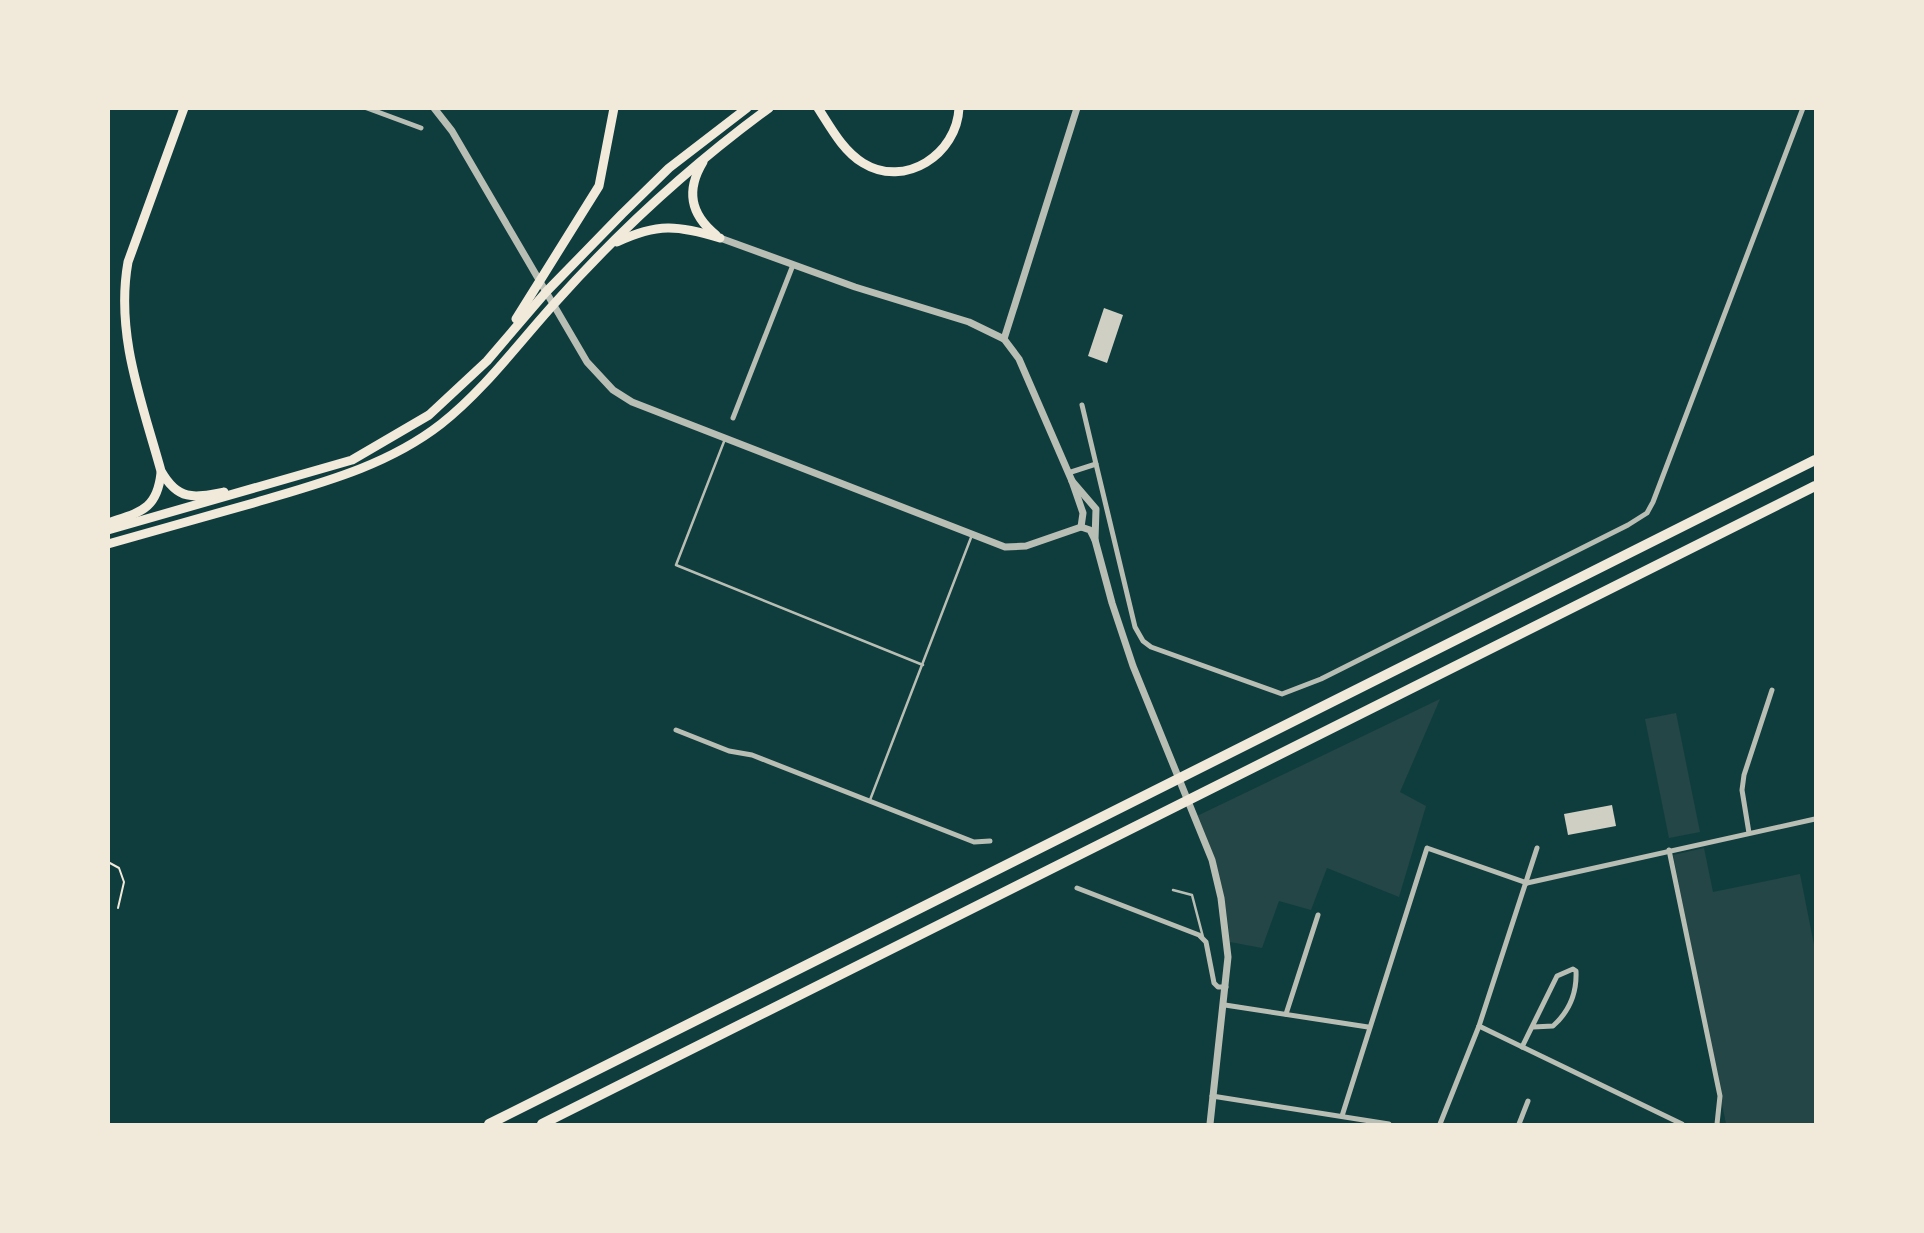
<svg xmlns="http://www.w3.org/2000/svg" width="1924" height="1233" font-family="'Space Grotesk',sans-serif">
	<rect width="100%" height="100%" fill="#0f3d3e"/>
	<g fill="#244646">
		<path d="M 1440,699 L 1400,792 L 1426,806 L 1399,897 L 1327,868 L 1311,910 L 1279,901 L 1262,948 L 1230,942 C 1226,897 1216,857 1197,816 Z"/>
		<path d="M 1676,713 L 1700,832 L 1669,838 L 1645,719 Z"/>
		<path d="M 1704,848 L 1713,892 L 1800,874 L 1815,950 L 1815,1124 L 1726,1124 L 1673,855 Z"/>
	</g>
	<g fill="#cfcfc3">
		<path d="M 1104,308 L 1123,315 L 1107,363 L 1088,356 Z"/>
		<path d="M 1612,805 L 1616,826 L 1568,835 L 1564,814 Z"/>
	</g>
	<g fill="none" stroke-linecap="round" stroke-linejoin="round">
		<path stroke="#f1e9da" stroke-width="2" d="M 108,862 L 119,868 L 124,882 L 118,908"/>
		<g stroke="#b8beb3" stroke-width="2.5">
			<path d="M 725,439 L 676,565 L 923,665"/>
			<path d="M 870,800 L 972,535"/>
			<path d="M 1173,890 L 1192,895 L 1203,937"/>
		</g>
		<g stroke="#b8beb3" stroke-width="5">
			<path d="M 367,108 L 421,128"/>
			<path d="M 733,418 L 793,265"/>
			<path d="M 1096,464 L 1135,627 L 1143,641 L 1151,647 L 1282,694 L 1321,679 L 1628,525 L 1647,513 L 1653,502 L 1803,108"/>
			<path d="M 1068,473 L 1096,464 L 1082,405"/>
			<path d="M 676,730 L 729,751 L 752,755 L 974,842 L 990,841"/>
			<path d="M 1749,833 L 1742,790 L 1744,775 L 1772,690"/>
			<path d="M 1669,850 L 1720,1096 L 1717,1124"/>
			<path d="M 1527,883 L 1815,819"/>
			<path d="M 1077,888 L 1199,935 L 1206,942 L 1214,983 L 1218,987 L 1226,987"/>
			<path d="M 1225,1005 L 1368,1027"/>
			<path d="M 1286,1014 L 1318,915"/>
			<path d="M 1479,1026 L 1682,1124"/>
			<path d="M 1522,1047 L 1557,976 L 1573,969 L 1576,971 C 1577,993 1570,1011 1553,1026 L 1533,1027"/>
			<path d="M 1212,1096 L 1389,1124"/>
			<path d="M 1342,1116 L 1427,848 L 1527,883"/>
			<path d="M 1440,1124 L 1479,1026 L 1537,848"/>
			<path d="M 1519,1124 L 1528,1101"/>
		</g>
		<g stroke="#b8beb3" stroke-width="7">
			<path d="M 434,108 L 452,131 L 587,362 L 613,390 L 632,402 L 1005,547 L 1026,546 L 1081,527 L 1090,530 L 1095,540"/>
			<path d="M 720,238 L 855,287 L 969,322 L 1004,339 L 1019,359 L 1072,481 L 1083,513 L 1081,527"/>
			<path d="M 1004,339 L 1077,108"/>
			<path d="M 1072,481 L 1096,509 L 1095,540 L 1112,603 L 1133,666 L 1212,860 L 1221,898 L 1228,957 L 1210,1124"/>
		</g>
		<g stroke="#f1e9da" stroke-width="9">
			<path d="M 184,108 L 128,262 C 115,334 142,402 161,471 C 178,501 193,498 224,492"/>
			<path d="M 818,108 C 831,128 843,151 863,163 C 905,189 957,154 959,108"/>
			<path d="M 703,162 C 686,190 690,214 716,235"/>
			<path d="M 617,242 C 657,223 678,225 720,238"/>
			<path d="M 516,319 L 599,186 L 614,108"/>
			<path d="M 108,523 C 140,512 157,510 161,473"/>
			<path d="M 108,530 L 352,460 L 429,415 L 487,361 L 546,292 L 622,214 L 669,168 L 747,108"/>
			<path d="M 108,544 C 158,530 207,516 257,502 C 321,483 387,466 441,424 C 484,390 517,345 554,304 C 619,231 690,166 769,108"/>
		</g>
		<g stroke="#f1e9da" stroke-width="10">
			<path d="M 489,1124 L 1815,460"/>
			<path d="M 542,1124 L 1815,486"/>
		</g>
	</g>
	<rect width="1924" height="1233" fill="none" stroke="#f1e9da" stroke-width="220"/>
</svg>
